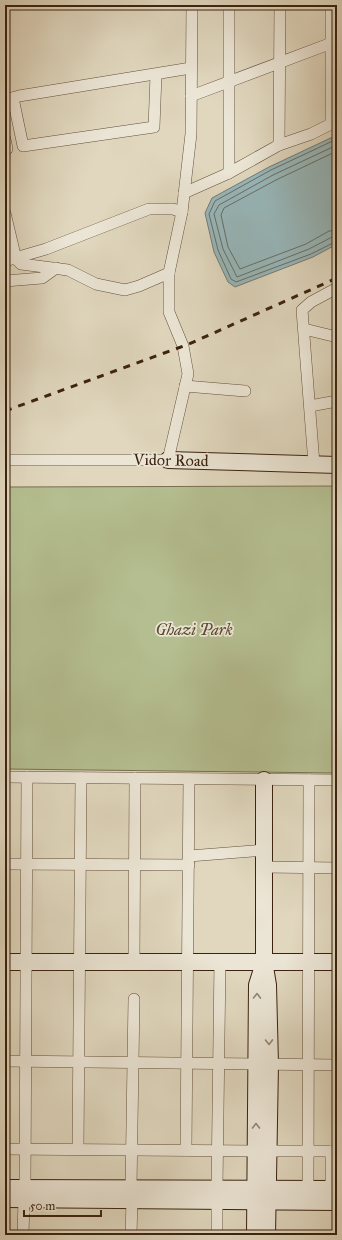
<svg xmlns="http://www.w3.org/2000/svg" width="342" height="1240" font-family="'IM FELL Great Primer',serif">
	<rect width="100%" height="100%" fill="#e0d7be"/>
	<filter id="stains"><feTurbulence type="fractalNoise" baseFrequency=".005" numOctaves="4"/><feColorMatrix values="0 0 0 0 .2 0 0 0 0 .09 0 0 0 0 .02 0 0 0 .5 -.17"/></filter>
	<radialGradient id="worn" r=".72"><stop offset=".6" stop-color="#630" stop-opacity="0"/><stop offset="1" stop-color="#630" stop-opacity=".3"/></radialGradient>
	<path fill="#b4be90" stroke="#787050" d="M 337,486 L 337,773 L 5,769 L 5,487 Z"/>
	<path fill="#97b7ba" stroke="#737b76" d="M 337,135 L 337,244 L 313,257 L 235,287 L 228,282 L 214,252 L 205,213 L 212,198 L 269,167 Z"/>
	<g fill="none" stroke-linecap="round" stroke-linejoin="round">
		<g stroke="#6a6c64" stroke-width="1">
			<path d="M 337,139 L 271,170 L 215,201 L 209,214 L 218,250 L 231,279 L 236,282 L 311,254 L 337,241"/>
			<path d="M 337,145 L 273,175 L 219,205 L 214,214 L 223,249 L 237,277 L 309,249 L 332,237 L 337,236"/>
			<path d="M 337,151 L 276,180 L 224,208 L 221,215 L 228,247 L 240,269 L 306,244 L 329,231 L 337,230"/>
		</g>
		<defs>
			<g id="street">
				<path d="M 229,5 L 229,173"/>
				<path d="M 331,5 L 331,124"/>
				<path d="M 191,96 L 337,41"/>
				<path d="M 13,98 L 23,146 L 154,127 L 156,75"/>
				<path d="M 5,104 L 9,99 L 19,96 L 191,68"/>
				<path d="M 5,139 L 7,149"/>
				<path d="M 279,145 L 280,5"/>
				<path d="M 184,193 L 229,173 L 279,145 L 311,134 L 337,121"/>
				<path d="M 5,213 L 16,259 L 21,264 L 68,270 L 96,284 L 125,290 L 139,286 L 169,273"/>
				<path d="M 5,261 L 46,249 L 149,209 L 173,209 L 182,212"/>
				<path d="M 5,281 L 42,278 L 56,268"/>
				<path d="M 304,329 L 337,337"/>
				<path d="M 185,386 L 245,391"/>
				<path d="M 310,406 L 337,401"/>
				<path d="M 5,460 L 168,460 L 188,374 L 183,346 L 169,312 L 169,273 L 182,212 L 191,134 L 192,5"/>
				<path d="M 314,464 L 302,310 L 311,302 L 337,288"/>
				<path d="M 5,777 L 337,780"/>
				<path d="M 189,856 L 265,850"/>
				<path d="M 5,864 L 189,865"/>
				<path d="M 265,867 L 337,868"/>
				<path d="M 134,962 L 135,778"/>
				<path d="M 5,1061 L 337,1065"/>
				<path d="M 5,1149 L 256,1151"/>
				<path d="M 78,1149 L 81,778"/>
				<path d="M 186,1150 L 189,779"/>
				<path d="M 268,1151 L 337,1151"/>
				<path d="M 25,1188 L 27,777"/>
				<path d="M 131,1188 L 134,999"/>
				<path d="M 217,1188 L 220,961"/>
				<path d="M 308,1189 L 309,780"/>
				<path d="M 331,1189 L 331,1151"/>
				<path d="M 23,1235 L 24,1199"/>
				<path d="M 131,1235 L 132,1200"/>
				<path d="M 217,1235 L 217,1201"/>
			</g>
			<g id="secondary">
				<path d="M 168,460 L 337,465"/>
				<path d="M 264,780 L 264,961 L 268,985 L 270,1064 L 267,1235"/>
				<path d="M 5,962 L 337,962"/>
				<path d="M 5,1188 L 337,1189"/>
				<path d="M 5,1199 L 337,1202"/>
				<path d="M 255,1235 L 257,985 L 263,966"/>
			</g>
		</defs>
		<use href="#street" stroke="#654f3b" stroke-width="12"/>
		<use href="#secondary" stroke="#3c220f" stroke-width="18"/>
		<use href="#street" stroke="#ebe5d5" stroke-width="11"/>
		<use href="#secondary" stroke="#ebe5d5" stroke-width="16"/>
		<path stroke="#3c220f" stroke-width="3" stroke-dasharray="7 7" stroke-linecap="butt" d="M 5,411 L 189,344 L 337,278"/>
	</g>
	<defs><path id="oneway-chevron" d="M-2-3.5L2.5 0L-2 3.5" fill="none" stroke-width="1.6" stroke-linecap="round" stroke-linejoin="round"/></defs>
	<g stroke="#948472">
		<use href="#oneway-chevron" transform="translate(257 996) rotate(-89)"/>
		<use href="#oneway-chevron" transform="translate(269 1042) rotate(89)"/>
		<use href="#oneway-chevron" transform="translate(256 1126) rotate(-90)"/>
	</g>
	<g text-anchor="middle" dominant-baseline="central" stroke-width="3.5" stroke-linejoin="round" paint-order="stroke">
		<g font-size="16" fill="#3c220f" stroke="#ebe5d5">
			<text transform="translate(171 460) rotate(1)">Vidor Road</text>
		</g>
		<g font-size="16" font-style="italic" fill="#5a492f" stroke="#ebe5d5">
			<text x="194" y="629">Ghazi Park</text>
		</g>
	</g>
	<rect width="342" height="1240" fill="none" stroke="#e0d7be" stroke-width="20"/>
	<rect x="6" y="6" width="330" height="1228" fill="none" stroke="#3c220f" stroke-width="2"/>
	<rect x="10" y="10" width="322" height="1220" fill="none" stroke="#3c220f"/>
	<path d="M24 1210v6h77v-6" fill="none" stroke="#3c220f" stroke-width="2"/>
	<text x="30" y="1210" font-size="12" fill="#3c220f" stroke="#ebe5d5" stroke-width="3" paint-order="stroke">50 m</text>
	<rect width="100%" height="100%" filter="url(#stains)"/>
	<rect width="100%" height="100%" fill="url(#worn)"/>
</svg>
